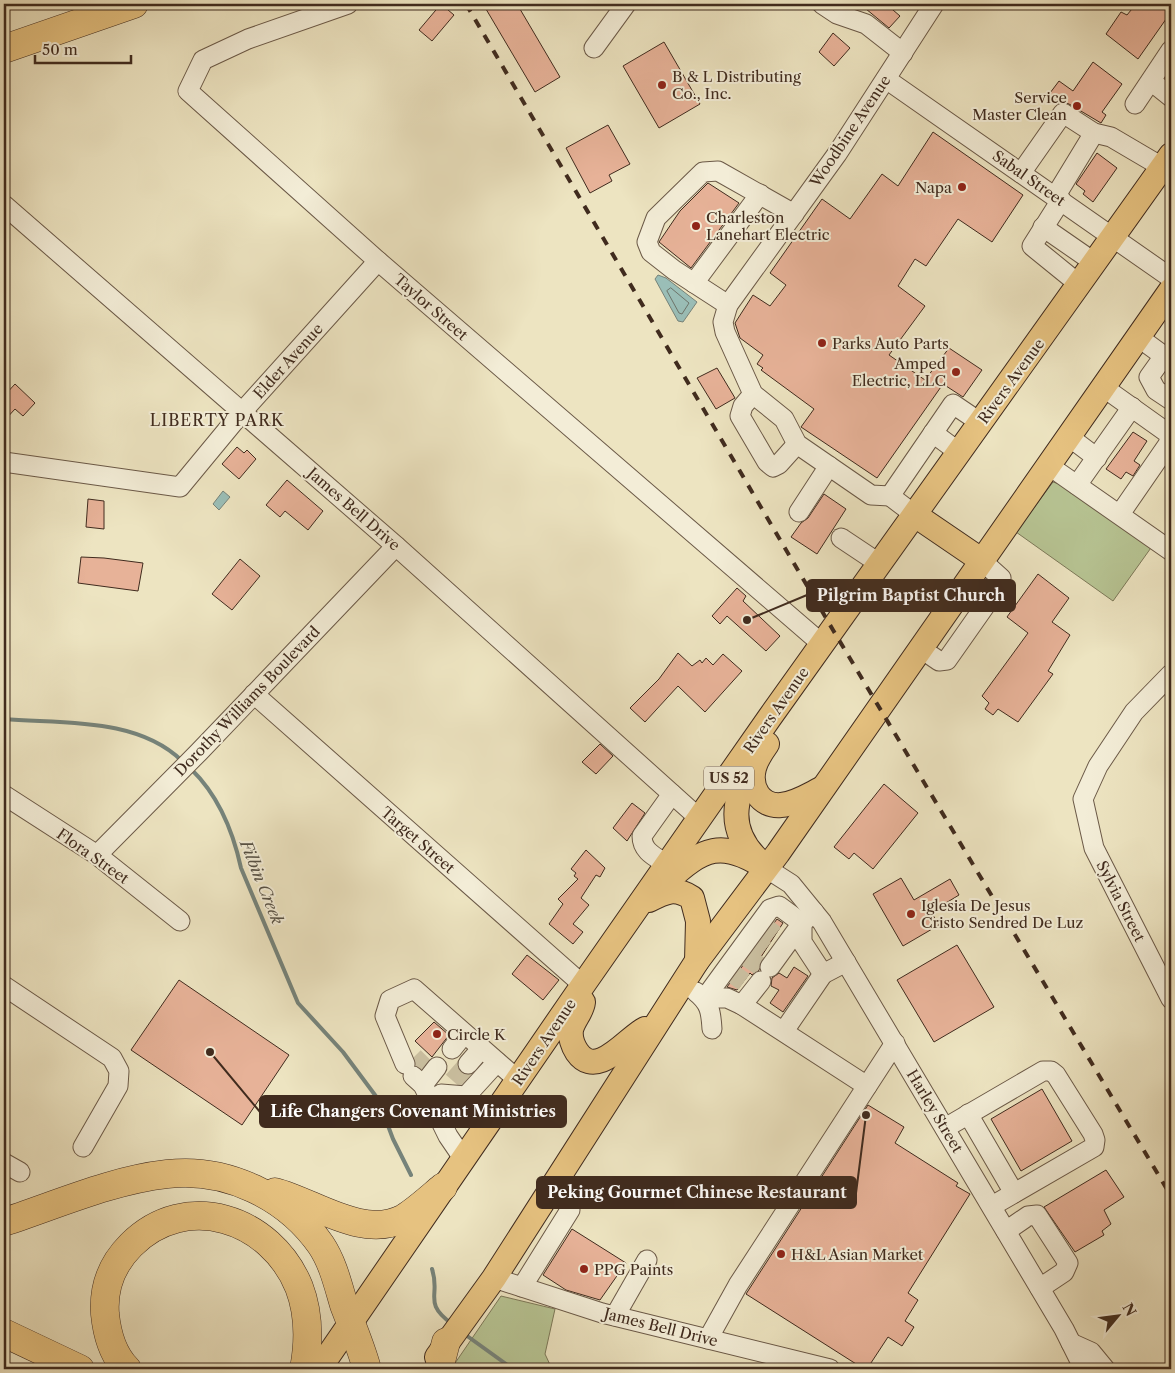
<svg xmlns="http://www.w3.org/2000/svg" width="1175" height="1373" font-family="'Libre Caslon Text',serif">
	<rect width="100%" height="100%" fill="#ede4c1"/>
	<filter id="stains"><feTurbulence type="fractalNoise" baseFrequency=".004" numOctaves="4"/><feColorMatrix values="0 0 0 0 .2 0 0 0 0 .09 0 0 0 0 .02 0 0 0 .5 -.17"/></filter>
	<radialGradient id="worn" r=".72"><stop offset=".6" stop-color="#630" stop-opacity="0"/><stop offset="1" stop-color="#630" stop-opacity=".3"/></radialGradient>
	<g fill="#b7c493" stroke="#7c7858">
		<path d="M 1053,482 L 1059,484 L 1153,545 L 1113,601 L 1016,532 Z"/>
		<path d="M 501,1296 L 555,1309 L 545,1354 L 552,1369 L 451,1369 Z"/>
	</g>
	<g fill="#9abeb7" stroke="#76837a">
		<path d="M 658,275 L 666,278 L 697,302 L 683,322 L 678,321 L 655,279 Z"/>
		<path d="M 223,491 L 230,497 L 219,510 L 213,504 Z"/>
	</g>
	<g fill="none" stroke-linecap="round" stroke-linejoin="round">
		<path stroke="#6d746a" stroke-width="1" d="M 671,288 L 689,303 L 682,314 L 679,313 L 667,291 Z"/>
		<g stroke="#76837a" stroke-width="4">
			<path d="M 4,719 C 62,724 137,717 182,761"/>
			<path d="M 191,769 C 218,795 233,831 241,868 L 298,1003 L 343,1052 L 378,1099 L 393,1139 L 411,1175"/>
			<path d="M 432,1269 C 441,1296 422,1302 452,1324"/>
			<path d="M 463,1333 L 513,1369"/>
		</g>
	</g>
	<g fill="#e7b298" stroke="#402b1e">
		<path d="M 441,4 L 454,15 L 432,41 L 419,30 Z"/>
		<path d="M 483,4 L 517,4 L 560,77 L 535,92 Z"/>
		<path d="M 860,4 L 886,4 L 900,16 L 889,28 Z"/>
		<path d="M 1136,4 L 1171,4 L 1171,12 L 1138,59 L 1106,34 L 1121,12 L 1127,15 Z"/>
		<path d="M 833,33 L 850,48 L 834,66 L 819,52 Z"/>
		<path d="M 664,42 L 700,104 L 659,128 L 623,66 Z"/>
		<path d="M 1093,62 L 1122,84 L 1102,112 L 1106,115 L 1101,123 L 1069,104 L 1063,102 L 1057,104 L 1047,97 L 1059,81 L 1073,91 Z"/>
		<path d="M 608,125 L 630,164 L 609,175 L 612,181 L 590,193 L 566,148 Z"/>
		<path d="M 933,132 L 1023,195 L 992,242 L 958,219 L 926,266 L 915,259 L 898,286 L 925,306 L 889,355 L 925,380 L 949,348 L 982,370 L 963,397 L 943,384 L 877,478 L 801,427 L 814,409 L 761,370 L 763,368 L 757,364 L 763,355 L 740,338 L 735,323 L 753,295 L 770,306 L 786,285 L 770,273 L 822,199 L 850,219 L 882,174 L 898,186 Z"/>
		<path d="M 1097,153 L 1117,168 L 1093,202 L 1083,194 L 1085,191 L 1076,184 Z"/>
		<path d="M 708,183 L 739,203 L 691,268 L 659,242 L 680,211 Z"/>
		<path d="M 717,368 L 735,398 L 716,409 L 697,378 Z"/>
		<path d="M 15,384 L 35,403 L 23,416 L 15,409 L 4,421 L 4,396 Z"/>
		<path d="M 1133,432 L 1147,441 L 1134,461 L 1140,465 L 1133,476 L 1126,472 L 1121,479 L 1106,469 Z"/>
		<path d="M 237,447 L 244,453 L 247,450 L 256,459 L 239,479 L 222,464 Z"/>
		<path d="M 287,480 L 323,511 L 308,530 L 285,511 L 280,517 L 266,505 Z"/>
		<path d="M 824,494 L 846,509 L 817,554 L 791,537 L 801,523 L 808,518 Z"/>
		<path d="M 88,499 L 104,501 L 104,529 L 86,527 Z"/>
		<path d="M 81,557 L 104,558 L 143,563 L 138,591 L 78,583 Z"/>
		<path d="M 240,559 L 260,576 L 232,610 L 212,594 Z"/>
		<path d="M 1038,574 L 1069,598 L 1052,622 L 1070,635 L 1048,671 L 1053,674 L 1018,722 L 998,709 L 993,715 L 985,709 L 989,703 L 982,696 L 1028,633 L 1007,617 Z"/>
		<path d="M 737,588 L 746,596 L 743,601 L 780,636 L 766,651 L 727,616 L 720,624 L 712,616 Z"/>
		<path d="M 678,653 L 692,666 L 700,660 L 702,663 L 706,658 L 713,665 L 723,654 L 742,671 L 705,712 L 678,686 L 645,722 L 630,708 L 659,679 Z"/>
		<path d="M 600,744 L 613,756 L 596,774 L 582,762 Z"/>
		<path d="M 884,784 L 918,813 L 873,869 L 854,853 L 849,859 L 834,847 Z"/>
		<path d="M 632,803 L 645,813 L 627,841 L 613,828 Z"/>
		<path d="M 586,850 L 605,868 L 600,877 L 596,875 L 581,898 L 589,905 L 573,924 L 583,932 L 573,944 L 549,924 L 563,904 L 558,899 L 578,879 L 574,876 L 576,873 L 571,869 Z"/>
		<path d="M 901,878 L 914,900 L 950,879 L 959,895 L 931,912 L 939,925 L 903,946 L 873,894 Z"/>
		<path d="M 777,919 L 783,923 L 759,960 L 761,961 L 759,970 L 752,975 L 750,973 L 737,990 L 727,987 Z"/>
		<path d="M 957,945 L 994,1007 L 934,1042 L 897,980 Z"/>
		<path d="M 527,955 L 559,980 L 543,1000 L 512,974 Z"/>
		<path d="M 794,967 L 808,976 L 783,1012 L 770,1003 L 779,990 L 771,986 L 772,978 L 779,973 L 787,978 Z"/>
		<path d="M 179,980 L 289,1055 L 242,1125 L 131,1050 Z"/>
		<path d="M 434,1022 L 449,1035 L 432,1057 L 415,1041 Z"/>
		<path d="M 1042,1089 L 1072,1141 L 1021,1171 L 991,1119 Z"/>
		<path d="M 868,1105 L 904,1127 L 895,1143 L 958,1183 L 956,1186 L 970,1194 L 908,1293 L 918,1300 L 905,1321 L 914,1327 L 902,1346 L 888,1337 L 867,1369 L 864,1369 L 746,1294 Z"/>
		<path d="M 1106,1170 L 1124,1197 L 1104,1210 L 1111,1224 L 1102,1231 L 1104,1235 L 1075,1252 L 1044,1207 Z"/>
		<path d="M 572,1229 L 626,1263 L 600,1300 L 566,1290 L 543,1275 Z"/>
	</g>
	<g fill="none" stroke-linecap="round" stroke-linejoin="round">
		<g stroke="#cabfa0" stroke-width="19" stroke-dasharray="19 9" stroke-linecap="butt">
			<path d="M 765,927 L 775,935"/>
			<path d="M 755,942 L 765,950"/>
			<path d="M 745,956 L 767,971"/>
			<path d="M 733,974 L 744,982"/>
			<path d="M 414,1057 L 424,1067"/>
			<path d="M 453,1081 L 468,1064"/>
		</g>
		<defs>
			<g id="minor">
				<path d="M 348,4 L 248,39 L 203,60 L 188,91 L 378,261 L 822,644"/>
				<path d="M 822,4 L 837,14 L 866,24 L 903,53"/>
				<path d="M 594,48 L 626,4"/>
				<path d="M 886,79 L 1171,278"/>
				<path d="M 1151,81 L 1171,97"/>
				<path d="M 1135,104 L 1171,50"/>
				<path d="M 1021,173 L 1063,113 L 1094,133 L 1111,137 L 1162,167"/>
				<path d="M 1055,197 L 1094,133"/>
				<path d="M 1061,200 L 1032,246 L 1080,285"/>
				<path d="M 4,205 L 396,546 L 700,819"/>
				<path d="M 1043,227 L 1095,263"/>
				<path d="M 694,283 L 760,194"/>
				<path d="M 728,305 L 674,270 L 651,252 L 647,242 L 656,218 L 703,172 L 718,171 L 794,214"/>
				<path d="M 1138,337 L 1171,361"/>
				<path d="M 1164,356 L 1149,377 L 1156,390 L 1171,400"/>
				<path d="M 1103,387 L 1169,434 L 1169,443 L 1120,514"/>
				<path d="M 753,394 L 743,406 L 740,416 L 767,462 L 773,467 L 779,464 L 797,444"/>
				<path d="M 933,433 L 960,453"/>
				<path d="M 1068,436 L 1097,458"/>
				<path d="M 4,462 L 180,487 L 242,412 L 378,261"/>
				<path d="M 1048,465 L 1171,551"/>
				<path d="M 1077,485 L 1132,407"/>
				<path d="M 890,496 L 871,495 L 797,444 L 784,419 L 753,394 L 725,332 L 723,322 L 728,305 L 837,154 L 934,4"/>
				<path d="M 799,512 L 829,466"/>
				<path d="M 915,515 L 890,496 L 953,404 L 981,423"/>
				<path d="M 841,538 L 880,564"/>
				<path d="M 920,648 L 939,661 L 947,660 L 999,586 L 1001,578 L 981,560"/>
				<path d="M 1171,674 L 1134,712 L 1098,766 L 1083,799 L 1094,848 L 1171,999"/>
				<path d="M 254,694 L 583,985"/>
				<path d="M 4,795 L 97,855 L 180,921"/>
				<path d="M 97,855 L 199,752 L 396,546"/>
				<path d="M 668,865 C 656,857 642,852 642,836 L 672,794"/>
				<path d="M 766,868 L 791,884 L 822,922 L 1064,1329 L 1084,1369"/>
				<path d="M 802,923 L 802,942 L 823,974 L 846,962"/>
				<path d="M 770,967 L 802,923"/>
				<path d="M 4,986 L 112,1058 L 119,1071 L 118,1086 L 83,1147"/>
				<path d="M 696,992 C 710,1003 711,1012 712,1029"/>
				<path d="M 705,998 L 727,998 L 742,1005 L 867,1086"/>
				<path d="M 705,998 L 770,909 L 779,906 L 802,923 L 814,912"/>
				<path d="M 742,1005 L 761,981"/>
				<path d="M 784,1031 L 823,974"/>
				<path d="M 452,1049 L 464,1034"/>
				<path d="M 405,1064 L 385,1016 L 390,1000 L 414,989 L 518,1080"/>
				<path d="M 468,1064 L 481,1049"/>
				<path d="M 413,1076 L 423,1085 L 448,1136 L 463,1158"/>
				<path d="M 423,1085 L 437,1067"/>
				<path d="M 441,1094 L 466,1096 L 497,1062"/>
				<path d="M 968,1114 L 1014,1193"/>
				<path d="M 945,1128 L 1043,1071 L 1051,1071 L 1056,1075 L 1093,1134 L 1095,1140 L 1094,1147 L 992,1206"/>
				<path d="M 4,1163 L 20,1172"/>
				<path d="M 1006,1231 L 1028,1216 L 1037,1215 L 1068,1263 L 1064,1272 L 1040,1288"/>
				<path d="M 494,1278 L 602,1313 L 830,1369"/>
				<path d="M 522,1287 L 570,1210"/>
				<path d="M 615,1316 L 647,1260"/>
				<path d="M 708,1339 L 738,1285 L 895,1043"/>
				<path d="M 1071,1343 L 1091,1352 L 1105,1369"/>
			</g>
			<g id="major">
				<path d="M 915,515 L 981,560"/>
				<path d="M 767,744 C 762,751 756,760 754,768 C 749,787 760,807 781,805 C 795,804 809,795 821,789"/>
				<path d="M 750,763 C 735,800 726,829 758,860"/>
				<path d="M 666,882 C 703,847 722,839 766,868"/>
				<path d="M 649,900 C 666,891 675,887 692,898 L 698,921 L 697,961"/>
				<path d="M 583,1002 C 582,1012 573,1020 571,1030 C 570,1037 573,1046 577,1052 C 597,1081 628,1037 645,1029"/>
				<path d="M 437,1357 L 494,1278 L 697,961 L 778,853 L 1171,290"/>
				<path d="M 319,1369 L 583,985 L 770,717 L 1171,155"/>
			</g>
			<g id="highway">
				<path d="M 4,49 L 134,4"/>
				<path d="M 275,1192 C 314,1202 363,1240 404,1218 C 417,1210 431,1197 443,1187"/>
				<path d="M 4,1222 C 56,1205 112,1180 167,1174 C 226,1167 287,1196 321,1245 C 333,1263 338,1285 344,1305 C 352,1326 361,1347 367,1369"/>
				<path d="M 4,1333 L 80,1369"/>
				<path d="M 127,1369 C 112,1354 107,1334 105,1314 C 103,1287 112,1264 131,1245 C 186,1190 271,1218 299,1287 C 309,1313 309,1342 304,1369"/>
				<path d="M 439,1369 L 446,1342"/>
			</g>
		</defs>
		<use href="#minor" stroke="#6b5947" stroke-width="21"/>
		<use href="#major" stroke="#402b1e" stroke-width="26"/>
		<use href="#highway" stroke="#402b1e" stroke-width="29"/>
		<use href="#minor" stroke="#f3edd7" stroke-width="19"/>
		<use href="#major" stroke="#e6c280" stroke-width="24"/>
		<use href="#highway" stroke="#e6c280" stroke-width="28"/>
		<path stroke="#402b1e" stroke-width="4" stroke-dasharray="9 9" stroke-linecap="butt" d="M 466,4 L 833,630 L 1171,1196"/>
	</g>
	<g fill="#8f2418" stroke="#f3edd7" stroke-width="2">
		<circle cx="662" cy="85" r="5"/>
		<circle cx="1077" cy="106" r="5"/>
		<circle cx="962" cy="187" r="5"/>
		<circle cx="696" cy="226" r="5"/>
		<circle cx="822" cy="343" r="5"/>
		<circle cx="956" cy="372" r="5"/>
		<circle cx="911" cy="914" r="5"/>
		<circle cx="437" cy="1034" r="5"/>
		<circle cx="781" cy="1254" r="5"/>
		<circle cx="584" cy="1269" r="5"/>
	</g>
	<g text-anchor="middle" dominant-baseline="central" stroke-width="4" stroke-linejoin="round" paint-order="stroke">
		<rect fill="#f3edd7" stroke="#766556" stroke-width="1" x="704" y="766.5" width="50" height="23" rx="4"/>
		<g font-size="14" font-weight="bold" fill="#402b1e">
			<text x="729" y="778">US 52</text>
		</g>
		<g font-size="15" fill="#402b1e" stroke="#f3edd7" text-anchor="start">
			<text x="672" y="76">B &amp; L Distributing<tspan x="672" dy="17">Co., Inc.</tspan></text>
			<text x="1067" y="97" text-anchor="end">Service<tspan x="1067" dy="17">Master Clean</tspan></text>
			<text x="952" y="187" text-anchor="end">Napa</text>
			<text x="706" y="217">Charleston<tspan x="706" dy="17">Lanehart Electric</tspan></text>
			<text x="832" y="343">Parks Auto Parts</text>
			<text x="946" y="363" text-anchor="end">Amped<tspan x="946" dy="17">Electric, LLC</tspan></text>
			<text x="921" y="905">Iglesia De Jesus<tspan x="921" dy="17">Cristo Sendred De Luz</tspan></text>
			<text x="447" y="1034">Circle K</text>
			<text x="791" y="1254">H&amp;L Asian Market</text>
			<text x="594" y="1269">PPG Paints</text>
		</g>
		<g font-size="15" fill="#402b1e" stroke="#f3edd7">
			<text transform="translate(850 131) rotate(-56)">Woodbine Avenue</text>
			<text transform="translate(1029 178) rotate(35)">Sabal Street</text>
			<text transform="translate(431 307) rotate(41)">Taylor Street</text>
			<text transform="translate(288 361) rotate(-48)">Elder Avenue</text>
			<text transform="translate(1011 381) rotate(-54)">Rivers Avenue</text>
			<text transform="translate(354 509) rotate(41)">James Bell Drive</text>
			<text transform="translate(247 701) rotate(-46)">Dorothy Williams Boulevard</text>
			<text transform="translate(776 710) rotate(-55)">Rivers Avenue</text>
			<text transform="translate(418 840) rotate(41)">Target Street</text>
			<text transform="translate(93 856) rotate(35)">Flora Street</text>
			<text transform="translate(1121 901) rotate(63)">Sylvia Street</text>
			<text transform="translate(544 1042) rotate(-56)">Rivers Avenue</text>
			<text transform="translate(935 1111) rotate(59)">Harley Street</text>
			<text transform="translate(661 1327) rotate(14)">James Bell Drive</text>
		</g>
		<g font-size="16" letter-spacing="1" fill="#402b1e" stroke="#f3edd7">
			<text x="217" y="420">LIBERTY PARK</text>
		</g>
		<g font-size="16" font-style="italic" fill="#565044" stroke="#f3edd7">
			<text transform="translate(262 882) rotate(68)">Filbin Creek</text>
		</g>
	</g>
	<path fill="none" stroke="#402b1e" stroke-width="2" d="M747 620L807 595M210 1052L260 1112M866 1115L856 1193"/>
	<g fill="#402b1e" stroke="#f3edd7" stroke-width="2">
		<circle cx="747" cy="620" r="5"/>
		<circle cx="210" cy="1052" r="5"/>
		<circle cx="866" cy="1115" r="5"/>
	</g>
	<g fill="#402b1e" stroke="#402b1e" stroke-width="2">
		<rect x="807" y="580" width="208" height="31" rx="5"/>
		<rect x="260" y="1096" width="306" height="31" rx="5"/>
		<rect x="537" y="1177" width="319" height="31" rx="5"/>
	</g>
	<g font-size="16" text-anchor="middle" font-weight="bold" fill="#fff">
		<text x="911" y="601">Pilgrim Baptist Church</text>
		<text x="413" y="1117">Life Changers Covenant Ministries</text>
		<text x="697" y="1198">Peking Gourmet Chinese Restaurant</text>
	</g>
	<rect width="1175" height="1373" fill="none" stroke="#ede4c1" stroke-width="20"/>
	<rect x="5" y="5" width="1165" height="1363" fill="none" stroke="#402b1e" stroke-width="2.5"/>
	<rect x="10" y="10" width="1155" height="1353" fill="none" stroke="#402b1e"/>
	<g transform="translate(1118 1316) rotate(61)" stroke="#f3edd7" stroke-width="4" paint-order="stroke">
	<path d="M0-4L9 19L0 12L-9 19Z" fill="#402b1e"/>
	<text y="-8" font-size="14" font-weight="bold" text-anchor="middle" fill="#402b1e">N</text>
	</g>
	<path d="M35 55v8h96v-8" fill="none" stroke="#402b1e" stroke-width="2.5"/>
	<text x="42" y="55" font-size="15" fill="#402b1e" stroke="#f3edd7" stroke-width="4" paint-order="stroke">50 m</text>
	<rect width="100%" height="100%" filter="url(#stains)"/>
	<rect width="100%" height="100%" fill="url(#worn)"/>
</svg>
